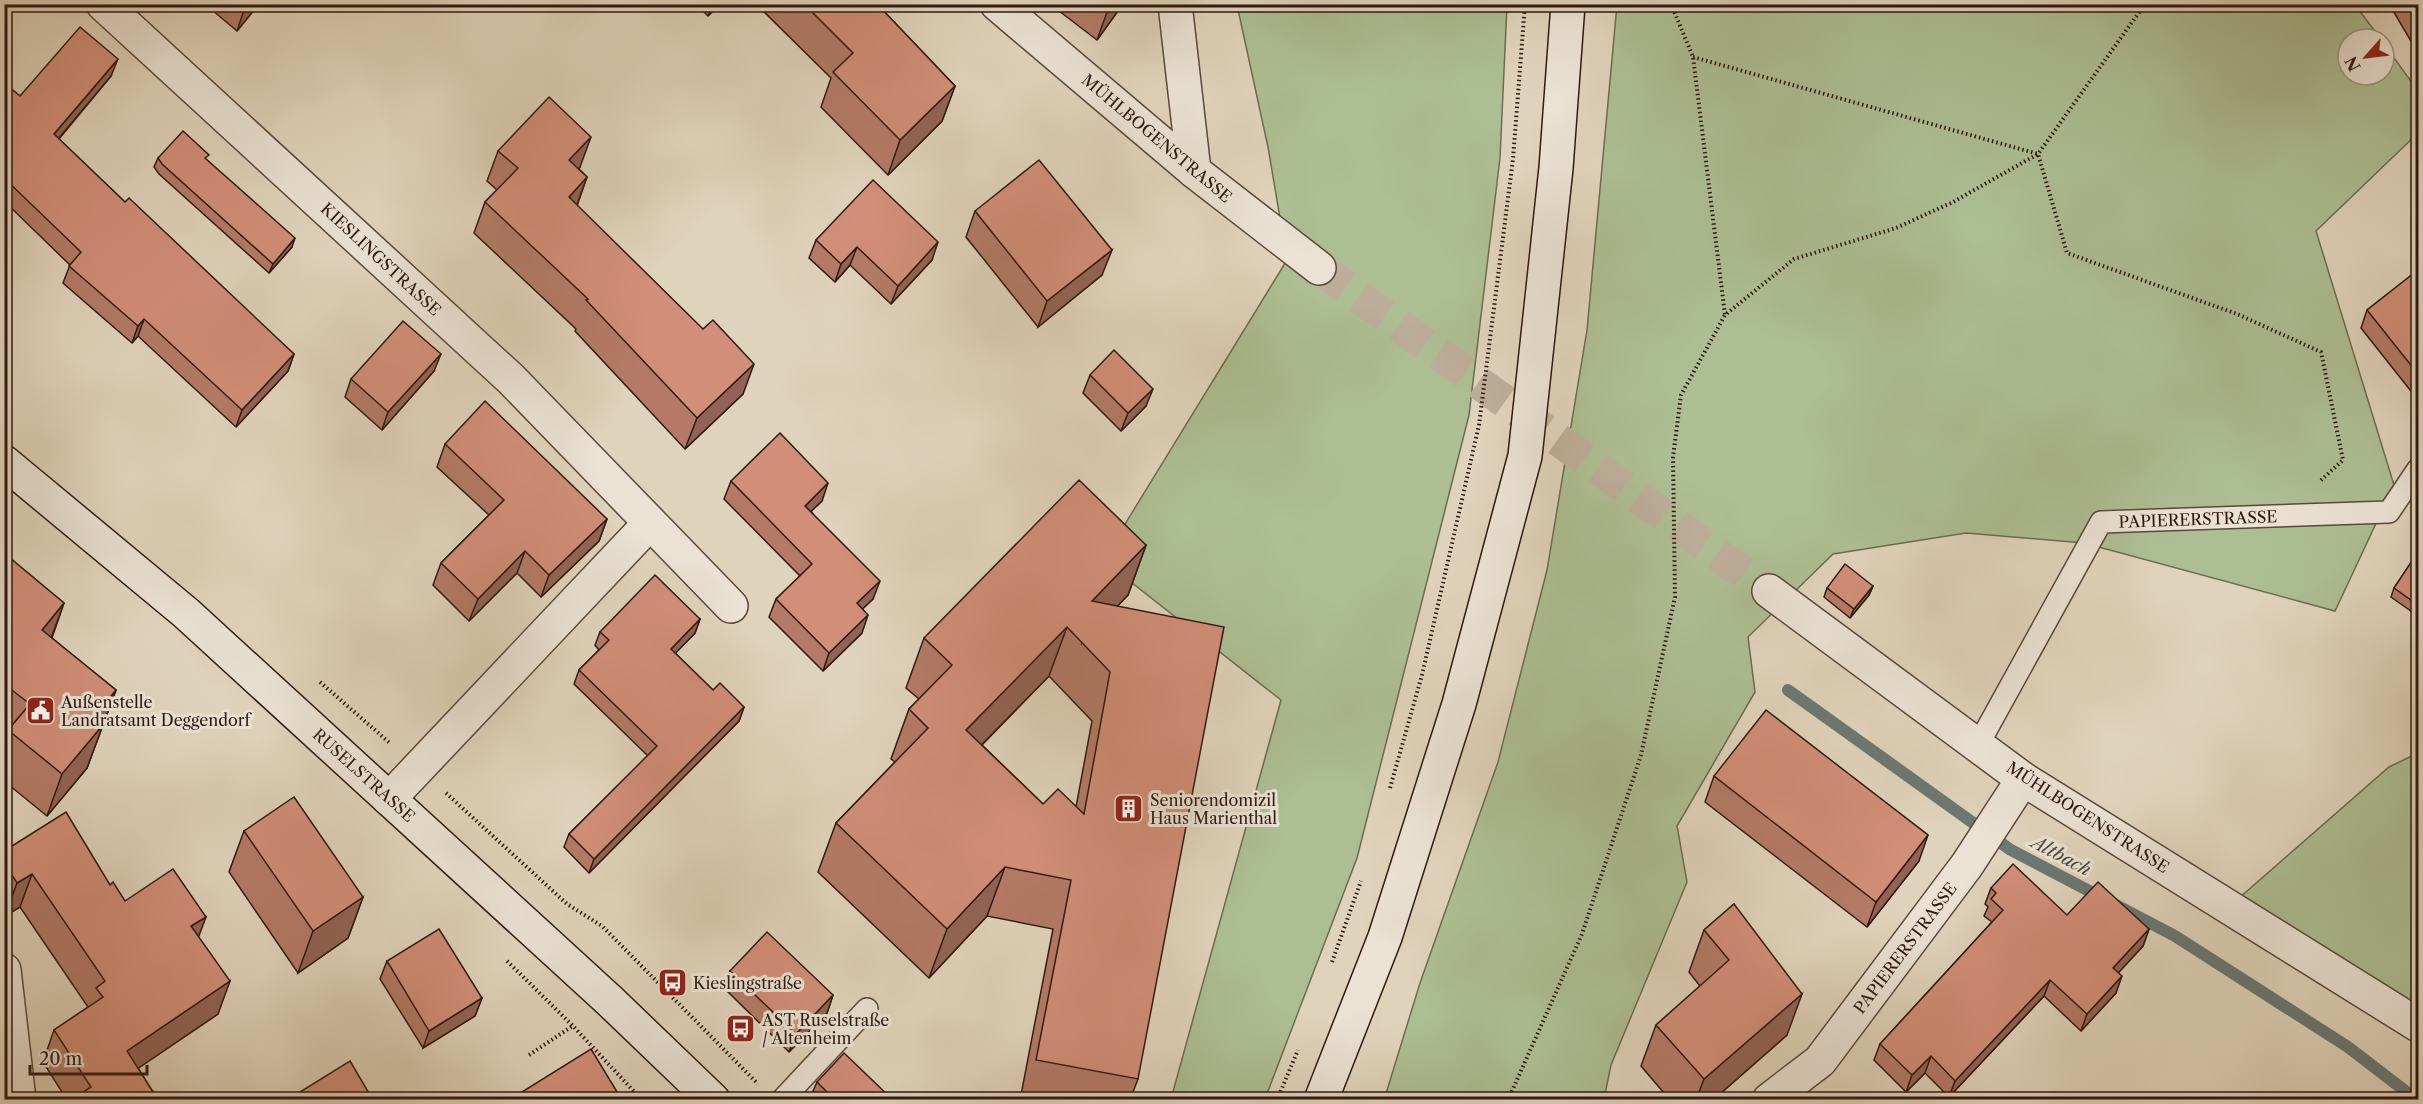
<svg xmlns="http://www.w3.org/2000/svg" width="2423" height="1104" font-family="'Libre Caslon Text',serif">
	<rect width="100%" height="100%" fill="#e0d3bb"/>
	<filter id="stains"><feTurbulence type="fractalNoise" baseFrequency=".00333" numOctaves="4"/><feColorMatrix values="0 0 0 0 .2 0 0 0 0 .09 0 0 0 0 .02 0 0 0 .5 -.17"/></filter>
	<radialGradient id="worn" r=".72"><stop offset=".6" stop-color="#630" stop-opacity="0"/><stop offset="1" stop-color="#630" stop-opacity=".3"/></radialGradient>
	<g fill="#adbe94" stroke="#6e6c52" stroke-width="1.5">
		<path d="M 1237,5 L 1507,5 L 1500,158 L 1469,415 L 1357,858 L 1265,1099 L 1171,1099 L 1281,700 L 1103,560 L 1287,260 L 1268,147 Z"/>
		<path d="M 1617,5 L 2355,5 L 2381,39 L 2348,39 L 2348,75 L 2384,75 L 2384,44 L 2418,91 L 2418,133 L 2316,231 L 2394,485 L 2335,611 L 2084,543 L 1966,533 L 1833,554 L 1748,637 L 1755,692 L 1677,826 L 1687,882 L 1611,1065 L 1604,1099 L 1384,1100 L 1420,983 L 1498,762 L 1547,570 L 1587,330 Z"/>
		<path d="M 2418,753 L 2418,1014 L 2238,899 L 2389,767 Z"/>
	</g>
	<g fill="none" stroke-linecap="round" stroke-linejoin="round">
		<path stroke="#6c7873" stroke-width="12" d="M 1788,690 L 2011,850 L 2175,936 L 2348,1047 L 2417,1100"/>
		<path stroke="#bdae99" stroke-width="33" stroke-dasharray="33 16" stroke-linecap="butt" d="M 1319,268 L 1769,591"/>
		<defs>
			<g id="lane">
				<path d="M 1978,745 L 2101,522 L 2389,512 L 2418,469"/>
				<path d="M 782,1100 L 867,1009"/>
			</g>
			<g id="street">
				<path d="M 103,4 L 511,379 L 731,606"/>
				<path d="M 997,4 L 1194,171 L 1319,268"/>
				<path d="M 1175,4 L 1194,171"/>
				<path d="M 1769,591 L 2023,779 L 2418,1025"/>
				<path d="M 389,799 L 649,524"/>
				<path d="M 4,970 L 19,1100"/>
				<path d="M 1769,1100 L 1820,1061 L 1967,865 L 2023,779"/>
			</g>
			<g id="secondary">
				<path d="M 4,462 L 186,613 L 610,1001 L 713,1100"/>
				<path d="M 1321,1100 L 1385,937 L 1459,704 L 1525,456 L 1556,168 L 1568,4"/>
			</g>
		</defs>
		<use href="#lane" stroke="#5b483c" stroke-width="24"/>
		<use href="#street" stroke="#5b483c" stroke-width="36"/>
		<use href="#secondary" stroke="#2f1911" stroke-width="36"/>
		<g stroke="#2f1911" stroke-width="4" stroke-dasharray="1.5 3" stroke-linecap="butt">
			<path d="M 1671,4 L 1693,57 L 1725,315"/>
			<path d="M 1693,57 L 2038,154 L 2067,253 L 2237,314 L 2321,352 L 2343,460 L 2319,482"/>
			<path d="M 320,682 L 391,744"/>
			<path d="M 1390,788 L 1422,675 L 1479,425 L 1513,159 L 1525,4"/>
			<path d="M 446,793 L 567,904 L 602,926 L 758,1084"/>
			<path d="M 507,961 L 573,1026 L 642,1100"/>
			<path d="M 1332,962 L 1361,881"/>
			<path d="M 529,1055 L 574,1025"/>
			<path d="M 1277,1100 L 1298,1050"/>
			<path d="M 1508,1100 L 1582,934 L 1641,755 L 1675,597 L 1673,457 L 1681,395 L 1725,315 L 1794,259 L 1896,228 L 1953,202 L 2038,154 L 2145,4"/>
		</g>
		<use href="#lane" stroke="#ebe2d3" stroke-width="21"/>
		<use href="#street" stroke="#ebe2d3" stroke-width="33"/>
		<use href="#secondary" stroke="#ebe2d3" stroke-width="33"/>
	</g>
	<g fill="#b47a67" stroke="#2f1911" stroke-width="1.5" fill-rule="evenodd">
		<path d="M 205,4 L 259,4 L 237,31 Z"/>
		<path d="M 696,4 L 720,4 L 708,16 Z"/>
		<path d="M 756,4 L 877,4 L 955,86 L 942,121 L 888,175 L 821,107 L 831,78 Z"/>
		<path d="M 1050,4 L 1123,4 L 1097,40 Z"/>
		<path d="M 2389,4 L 2418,4 L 2418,53 Z"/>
		<path d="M 111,76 L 59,139 L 125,202 L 294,354 L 288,371 L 236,427 L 138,336 L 132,343 L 63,283 L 70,265 L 4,201 L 4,83 L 20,96 Z"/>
		<path d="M 498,151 L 580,167 L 579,169 L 587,177 L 577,206 L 743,394 L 685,449 L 575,331 L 576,329 L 474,233 L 485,202 L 497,190 L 487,181 Z"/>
		<path d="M 158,158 L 207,160 L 292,247 L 269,273 L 159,174 L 154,167 Z"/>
		<path d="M 975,211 L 1102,275 L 1038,327 L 966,237 Z"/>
		<path d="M 816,240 L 932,260 L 891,304 L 850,265 L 835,282 L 809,258 Z"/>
		<path d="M 2418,270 L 2418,400 L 2361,328 L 2367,310 Z"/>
		<path d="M 434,371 L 382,430 L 345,397 L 351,379 Z"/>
		<path d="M 1090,375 L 1146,406 L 1121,431 L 1083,393 Z"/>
		<path d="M 445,444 L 607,519 L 599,541 L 541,597 L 517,573 L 469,621 L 433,585 L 441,563 L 489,515 L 437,467 Z"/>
		<path d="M 731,481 L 822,501 L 811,511 L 873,599 L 862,609 L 862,633 L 823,671 L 769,617 L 776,599 L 800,576 L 724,499 Z"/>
		<path d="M 1146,545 L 1128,595 L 1117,606 L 1138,1079 L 1130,1100 L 1020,1100 L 1053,929 L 987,916 L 929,978 L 818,872 L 836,823 L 895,762 L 891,759 L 909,709 L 919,699 L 906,688 L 924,638 ZM 1049,676 L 1092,721 L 1076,807 L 1043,804 L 982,745 Z"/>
		<path d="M 2418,552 L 2418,616 L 2391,597 L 2394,588 Z"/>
		<path d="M 4,553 L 64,603 L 52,638 L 116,690 L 87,768 L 47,816 L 4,781 L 4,740 L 5,738 L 4,737 Z"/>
		<path d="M 1873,586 L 1869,595 L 1850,618 L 1824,597 L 1827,588 Z"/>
		<path d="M 700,619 L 695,633 L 675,653 L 713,690 L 744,707 L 739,721 L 589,873 L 564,847 L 569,834 L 648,756 L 574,684 L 579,670 L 599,650 L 595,645 L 600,632 Z"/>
		<path d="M 1714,776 L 1919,861 L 1867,927 L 1705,802 Z"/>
		<path d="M 244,831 L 363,897 L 348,938 L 298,973 L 229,872 Z"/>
		<path d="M 4,851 L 110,885 L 125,901 L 198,936 L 218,1014 L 138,1068 L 153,1092 L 150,1100 L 67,1100 L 43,1062 L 54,1030 L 88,1007 L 20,907 L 5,916 L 4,914 Z"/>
		<path d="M 1991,888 L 2067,915 L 2149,929 L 2143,946 L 2118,973 L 2116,993 L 2081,1031 L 2044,996 L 1949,1097 L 1925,1073 L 1906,1092 L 1874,1060 L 1880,1044 L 1992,922 L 1984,916 L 1988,907 L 1985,904 Z"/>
		<path d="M 1734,904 L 1787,1035 L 1713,1100 L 1670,1100 L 1641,1066 L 1656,1025 L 1700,986 L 1689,972 L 1704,930 Z"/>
		<path d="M 387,961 L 482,998 L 475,1016 L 423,1048 L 380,979 Z"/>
		<path d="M 730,971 L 833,995 L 827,1013 L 789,1052 L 724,988 Z"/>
		<path d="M 817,1082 L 893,1100 L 822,1100 L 813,1091 Z"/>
	</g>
	<g fill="#926354" stroke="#2f1911" stroke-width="1.5">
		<path d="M 246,4 L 259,4 L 237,31 Z"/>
		<path d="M 713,4 L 720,4 L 708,16 Z"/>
		<path d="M 1110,4 L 1123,4 L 1097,40 Z"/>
		<path d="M 118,59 L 111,76 L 48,151 L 54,134 Z"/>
		<path d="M 955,86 L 942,121 L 888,175 L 900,140 Z"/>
		<path d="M 591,137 L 580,167 L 558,190 L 569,160 Z"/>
		<path d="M 587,177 L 576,207 L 569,197 Z"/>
		<path d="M 295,238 L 292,247 L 269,273 L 273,264 Z"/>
		<path d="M 938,242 L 932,260 L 891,304 L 898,286 Z"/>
		<path d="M 857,247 L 850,265 L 835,282 L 841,264 Z"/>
		<path d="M 1112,250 L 1102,275 L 1038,327 L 1047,301 Z"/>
		<path d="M 144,319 L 138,336 L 132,343 L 138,326 Z"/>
		<path d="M 294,354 L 288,371 L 236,427 L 242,410 Z"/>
		<path d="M 441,354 L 434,371 L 382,430 L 388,412 Z"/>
		<path d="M 754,364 L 743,394 L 685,449 L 697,418 Z"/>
		<path d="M 1153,389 L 1146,406 L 1121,431 L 1128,413 Z"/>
		<path d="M 828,483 L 822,501 L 799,523 L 805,506 Z"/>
		<path d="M 607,519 L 599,541 L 541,597 L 549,575 Z"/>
		<path d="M 1146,545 L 1128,595 L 1082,643 L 1092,601 Z"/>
		<path d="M 525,551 L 517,573 L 469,621 L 478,599 Z"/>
		<path d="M 880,581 L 873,599 L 850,621 L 857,603 Z"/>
		<path d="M 1873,586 L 1869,595 L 1850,618 L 1854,609 Z"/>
		<path d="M 64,603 L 49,644 L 42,630 Z"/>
		<path d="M 868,615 L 862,633 L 823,671 L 829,653 Z"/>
		<path d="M 700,619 L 695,633 L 666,663 L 671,649 Z"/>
		<path d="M 1067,627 L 1049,676 L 948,779 L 966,730 Z"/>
		<path d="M 116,690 L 87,768 L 47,816 L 62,774 L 93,718 Z"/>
		<path d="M 744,707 L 739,721 L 589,873 L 594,859 Z"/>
		<path d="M 1928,835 L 1919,861 L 1867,927 L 1876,902 Z"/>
		<path d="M 1005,867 L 987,916 L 929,978 L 947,929 Z"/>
		<path d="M 32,874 L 20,907 L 5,916 L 17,883 Z"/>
		<path d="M 363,897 L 348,938 L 298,973 L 313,931 Z"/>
		<path d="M 206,917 L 194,949 L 191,926 Z"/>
		<path d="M 2149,929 L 2143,946 L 2107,985 L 2113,968 Z"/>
		<path d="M 2122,976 L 2116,993 L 2081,1031 L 2087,1014 Z"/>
		<path d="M 2050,980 L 2044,996 L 1949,1097 L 1955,1081 Z"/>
		<path d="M 230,981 L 218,1014 L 115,1084 L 127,1051 Z"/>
		<path d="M 1802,994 L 1787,1035 L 1713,1100 L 1696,1100 L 1704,1079 Z"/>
		<path d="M 833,995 L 827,1013 L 789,1052 L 796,1034 Z"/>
		<path d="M 482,998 L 475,1016 L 423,1048 L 429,1031 Z"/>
		<path d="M 1931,1056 L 1925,1073 L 1906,1092 L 1912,1075 Z"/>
		<path d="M 153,1092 L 150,1100 L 141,1100 Z"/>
	</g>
	<g fill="#d18e78" stroke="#2f1911" stroke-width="1.5" fill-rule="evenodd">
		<path d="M 804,4 L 877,4 L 955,86 L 900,140 L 833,72 L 853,53 Z"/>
		<path d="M 2407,4 L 2418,4 L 2418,24 Z"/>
		<path d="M 80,27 L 118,59 L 54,134 L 125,202 L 129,198 L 294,354 L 242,410 L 144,319 L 138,326 L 69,266 L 81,252 L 4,178 L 4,83 L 20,96 Z"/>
		<path d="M 549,97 L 591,137 L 569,160 L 587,177 L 569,197 L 703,329 L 713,320 L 754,364 L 697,418 L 586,300 L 588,299 L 485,202 L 518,168 L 498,151 Z"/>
		<path d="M 183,131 L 209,155 L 205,158 L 295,238 L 273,264 L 162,164 L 158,158 Z"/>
		<path d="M 1039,160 L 1112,250 L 1047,301 L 975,211 Z"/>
		<path d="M 873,180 L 938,242 L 898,286 L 857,247 L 841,264 L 816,240 Z"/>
		<path d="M 2418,270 L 2418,374 L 2367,310 Z"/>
		<path d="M 403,321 L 441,354 L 388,412 L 351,379 Z"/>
		<path d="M 1114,350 L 1153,389 L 1128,413 L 1090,375 Z"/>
		<path d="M 485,401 L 607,519 L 549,575 L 525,551 L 478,599 L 441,563 L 504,500 L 445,444 Z"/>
		<path d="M 780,433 L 828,483 L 805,506 L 880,581 L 857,603 L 868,615 L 829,653 L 776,599 L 812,564 L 731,481 Z"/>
		<path d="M 1079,480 L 1146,545 L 1092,601 L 1224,627 L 1138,1079 L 1036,1060 L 1071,880 L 1005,867 L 947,929 L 836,823 L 928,728 L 909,709 L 952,665 L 924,638 ZM 1067,627 L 1110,672 L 1084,814 L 1058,789 L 1043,804 L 966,730 Z"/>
		<path d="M 2418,552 L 2418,605 L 2394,588 Z"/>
		<path d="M 4,553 L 64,603 L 42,630 L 116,690 L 93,718 L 102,726 L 62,774 L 8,730 L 30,704 L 4,684 Z"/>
		<path d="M 1845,564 L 1873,586 L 1854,609 L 1827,588 Z"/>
		<path d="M 655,575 L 700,619 L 671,649 L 713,690 L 720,683 L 744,707 L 594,859 L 569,834 L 657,746 L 579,670 L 609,640 L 600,632 Z"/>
		<path d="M 1766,710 L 1928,835 L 1876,902 L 1714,776 Z"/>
		<path d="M 294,797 L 363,897 L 313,931 L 244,831 Z"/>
		<path d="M 66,812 L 110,885 L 113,882 L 125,901 L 173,869 L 206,917 L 191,926 L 230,981 L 127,1051 L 153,1092 L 141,1100 L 71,1100 L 91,1087 L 54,1030 L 103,997 L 96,988 L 105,981 L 32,874 L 17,883 L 4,863 L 4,851 Z"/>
		<path d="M 2013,864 L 2067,915 L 2098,882 L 2149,929 L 2113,968 L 2122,976 L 2087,1014 L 2050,980 L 1955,1081 L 1931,1056 L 1912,1075 L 1880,1044 L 2003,910 L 1991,899 L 1996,893 L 1991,888 Z"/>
		<path d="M 1734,904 L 1802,994 L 1704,1079 L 1656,1025 L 1729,960 L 1704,930 Z"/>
		<path d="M 439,929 L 482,998 L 429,1031 L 387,961 Z"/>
		<path d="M 767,932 L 833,995 L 796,1034 L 730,971 Z"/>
		<path d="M 591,1049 L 622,1100 L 509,1100 Z"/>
		<path d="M 844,1053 L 893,1100 L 835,1100 L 817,1082 Z"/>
		<path d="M 350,1061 L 373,1100 L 287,1100 Z"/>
	</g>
	<defs>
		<symbol id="civic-square" viewBox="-11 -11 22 22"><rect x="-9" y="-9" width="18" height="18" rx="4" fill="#8f2418" stroke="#ebe2d3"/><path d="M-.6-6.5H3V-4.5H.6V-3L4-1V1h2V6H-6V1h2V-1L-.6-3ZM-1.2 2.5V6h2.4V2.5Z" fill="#fff"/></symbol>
		<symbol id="building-square" viewBox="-11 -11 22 22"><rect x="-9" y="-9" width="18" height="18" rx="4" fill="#8f2418" stroke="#ebe2d3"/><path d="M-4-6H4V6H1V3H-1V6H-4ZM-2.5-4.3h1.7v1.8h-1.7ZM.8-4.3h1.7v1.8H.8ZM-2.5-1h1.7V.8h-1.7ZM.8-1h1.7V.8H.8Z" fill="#fff"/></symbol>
		<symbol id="bus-square" viewBox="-11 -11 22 22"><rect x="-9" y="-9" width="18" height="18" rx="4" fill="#8f2418" stroke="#ebe2d3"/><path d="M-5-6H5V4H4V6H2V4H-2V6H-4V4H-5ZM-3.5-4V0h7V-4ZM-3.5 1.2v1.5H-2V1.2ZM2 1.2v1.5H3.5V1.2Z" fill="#fff"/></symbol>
	</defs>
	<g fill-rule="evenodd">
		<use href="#civic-square" x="24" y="694" width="33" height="33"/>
		<use href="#building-square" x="1112" y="792" width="33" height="33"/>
		<use href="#bus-square" x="656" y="966" width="33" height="33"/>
		<use href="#bus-square" x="724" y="1012" width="33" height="33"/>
	</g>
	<g text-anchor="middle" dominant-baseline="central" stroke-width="6" stroke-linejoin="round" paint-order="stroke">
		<g font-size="16" fill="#2f1911" stroke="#ebe2d3">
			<text transform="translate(1157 138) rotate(40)">MÜHLBOGENSTRASSE</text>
			<text transform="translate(381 259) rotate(43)">KIESLINGSTRASSE</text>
			<text transform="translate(2198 519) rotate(-2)">PAPIERERSTRASSE</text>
			<text transform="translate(364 775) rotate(42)">RUSELSTRASSE</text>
			<text transform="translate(2088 817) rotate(33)">MÜHLBOGENSTRASSE</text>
			<text transform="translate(1905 948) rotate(-53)">PAPIERERSTRASSE</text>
		</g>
		<g font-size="16" fill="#2f1911" stroke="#ebe2d3" text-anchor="start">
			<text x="61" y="702">Außenstelle<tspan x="61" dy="18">Landratsamt Deggendorf</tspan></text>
			<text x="1150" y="800">Seniorendomizil<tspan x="1150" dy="18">Haus Marienthal</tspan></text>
			<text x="693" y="983">Kieslingstraße</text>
			<text x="762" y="1020">AST Ruselstraße<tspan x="762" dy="18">/ Altenheim</tspan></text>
		</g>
		<g font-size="18" font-style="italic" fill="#4d4842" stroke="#ebe2d3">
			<text transform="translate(2061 856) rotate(28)">Altbach</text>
		</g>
	</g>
	<rect width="2423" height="1104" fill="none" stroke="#e0d3bb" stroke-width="24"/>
	<rect x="6" y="6" width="2411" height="1092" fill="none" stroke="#2f1911" stroke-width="3"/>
	<rect x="12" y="12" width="2399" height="1080" fill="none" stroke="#2f1911" stroke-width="1.5"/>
	<g transform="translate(2366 57) rotate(242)"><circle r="28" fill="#ebe2d3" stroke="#a09285" stroke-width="1.5"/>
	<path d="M0-4.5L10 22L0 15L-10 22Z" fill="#8f2418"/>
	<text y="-9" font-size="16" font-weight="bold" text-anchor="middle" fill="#2f1911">N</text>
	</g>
	<path d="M30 1065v9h117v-9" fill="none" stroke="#2f1911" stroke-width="3"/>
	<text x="39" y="1065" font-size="18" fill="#2f1911" stroke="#ebe2d3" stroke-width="4.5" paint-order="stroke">20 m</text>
	<rect width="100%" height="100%" filter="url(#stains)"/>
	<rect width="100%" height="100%" fill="url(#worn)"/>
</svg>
